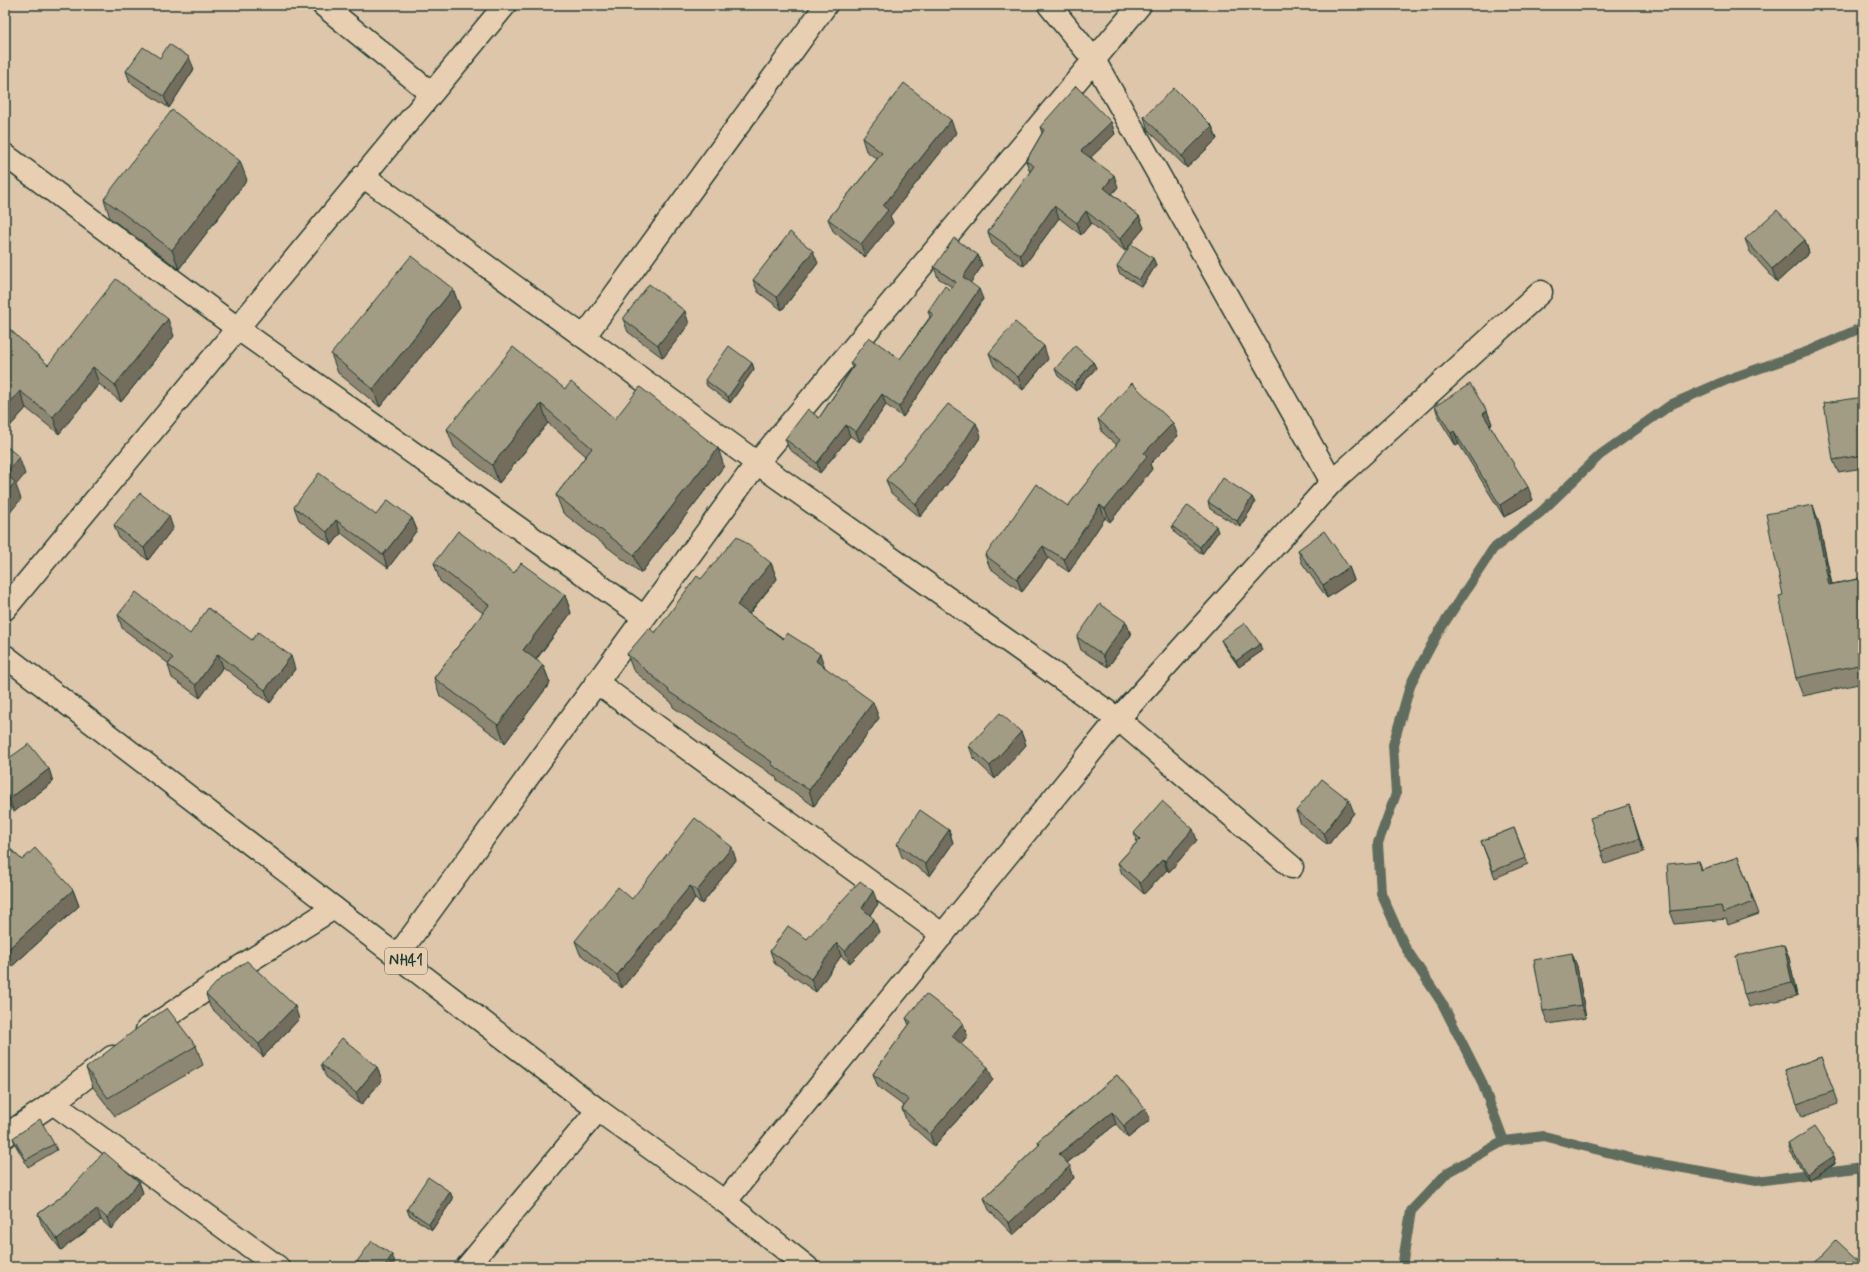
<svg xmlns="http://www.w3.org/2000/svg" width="1868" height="1272" font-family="Mynerve,sans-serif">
	<rect width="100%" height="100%" fill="#ddc6aa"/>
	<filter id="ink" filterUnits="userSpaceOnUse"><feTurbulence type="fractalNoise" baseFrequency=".025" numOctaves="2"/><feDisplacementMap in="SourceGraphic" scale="8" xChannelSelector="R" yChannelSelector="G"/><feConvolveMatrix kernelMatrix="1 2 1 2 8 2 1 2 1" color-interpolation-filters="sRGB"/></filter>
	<g filter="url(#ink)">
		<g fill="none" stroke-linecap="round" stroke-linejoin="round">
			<g stroke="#606c5d" stroke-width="10">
				<path d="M 1504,1141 L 1544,1136 L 1638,1160 L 1757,1181 L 1863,1167"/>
				<path d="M 1402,1267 L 1411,1211 L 1448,1172 L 1504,1141 L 1481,1080 L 1442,1003 L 1405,947 L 1381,893 L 1378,843 L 1396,794 L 1393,745 L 1411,683 L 1439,631 L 1493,549 L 1541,512 L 1600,455 L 1672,404 L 1729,379 L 1809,351 L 1863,327"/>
			</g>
			<defs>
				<g id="minor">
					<path d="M 323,5 L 431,93"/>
					<path d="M 1049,5 L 1094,60 L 1332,482"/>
					<path d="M 5,155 L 237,328 L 644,617"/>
					<path d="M 363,176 L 757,463 L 1118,719 L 1292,867"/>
					<path d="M 584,337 L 826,5"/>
					<path d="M 5,609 L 505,5"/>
					<path d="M 596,682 L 943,935"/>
					<path d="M 398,955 L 757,463 L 1140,5"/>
					<path d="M 147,1030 L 238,968 L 334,908"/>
					<path d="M 53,1103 L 278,1267"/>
					<path d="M 5,1136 L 53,1103 L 112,1057"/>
					<path d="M 725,1202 L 1118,719 L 1332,482 L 1541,292"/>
					<path d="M 467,1267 L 598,1110"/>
				</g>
				<path id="trunk" d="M 5,656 L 598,1110 L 725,1202 L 807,1267"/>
			</defs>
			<use href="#minor" stroke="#1f3d34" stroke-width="25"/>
			<use href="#trunk" stroke="#1f3d34" stroke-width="25"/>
			<use href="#minor" stroke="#e9cfb1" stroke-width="22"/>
			<use href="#trunk" stroke="#e9cfb1" stroke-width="22"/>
		</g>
		<g fill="#8c8672" stroke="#1f3d34">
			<path d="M 160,58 L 194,69 L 169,108 L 130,82 L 126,71 Z"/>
			<path d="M 1144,117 L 1212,126 L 1217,139 L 1187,168 L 1148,130 Z"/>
			<path d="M 1111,122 L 1115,134 L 1091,157 L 1118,187 L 1112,194 L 1139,216 L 1144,228 L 1125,251 L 1091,223 L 1081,235 L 1059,218 L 1024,266 L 992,244 L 988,232 L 1030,172 L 1026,161 L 1042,133 L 1040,127 Z"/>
			<path d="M 956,133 L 890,216 L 893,223 L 865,257 L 833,231 L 828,219 L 877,159 L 866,151 L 862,138 Z"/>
			<path d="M 247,180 L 179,269 L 110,218 L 104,199 Z"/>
			<path d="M 1745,239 L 1805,240 L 1809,253 L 1777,282 L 1750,252 Z"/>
			<path d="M 978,255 L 982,266 L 970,283 L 983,299 L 903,417 L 886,405 L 860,442 L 850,436 L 820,473 L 789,449 L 785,439 L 819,418 L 852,368 L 850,363 L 900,359 L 930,317 L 928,311 L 952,287 L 938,278 L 934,267 Z"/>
			<path d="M 1153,258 L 1156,265 L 1142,287 L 1119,273 L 1117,266 Z"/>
			<path d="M 818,263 L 782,310 L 758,292 L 753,280 Z"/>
			<path d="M 453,289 L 460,308 L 380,407 L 338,373 L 331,354 Z"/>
			<path d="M 623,319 L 689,324 L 663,358 L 628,332 Z"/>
			<path d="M 5,325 L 48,365 L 174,336 L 121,402 L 99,384 L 59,434 L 26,408 L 5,432 Z"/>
			<path d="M 989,353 L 1048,359 L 1023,390 L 994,366 Z"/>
			<path d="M 1093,362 L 1096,368 L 1076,391 L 1058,376 L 1055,369 Z"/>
			<path d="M 752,363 L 754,369 L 730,403 L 707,386 L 705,380 Z"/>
			<path d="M 565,389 L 615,419 L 724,466 L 641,573 L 563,513 L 556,495 L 586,456 L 548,423 L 499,483 L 454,447 L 447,429 Z"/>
			<path d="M 1863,397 L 1863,468 L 1838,472 L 1833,460 Z"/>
			<path d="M 1435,406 L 1487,411 L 1492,424 L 1490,425 L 1533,500 L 1504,517 L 1459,444 L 1456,446 L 1439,419 Z"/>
			<path d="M 1098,419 L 1178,436 L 1150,464 L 1152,469 L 1110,522 L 1105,518 L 1069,572 L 1048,558 L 1022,592 L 990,568 L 985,555 L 1068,506 L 1117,445 L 1102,432 Z"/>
			<path d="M 981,436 L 958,471 L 920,517 L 891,493 L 886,480 Z"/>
			<path d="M 1252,497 L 1255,503 L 1240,527 L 1210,509 L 1208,502 Z"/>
			<path d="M 294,507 L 376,515 L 412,518 L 417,530 L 388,568 L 341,533 L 332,545 L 299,520 Z"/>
			<path d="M 1819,523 L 1832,584 L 1863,578 L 1863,683 L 1803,696 L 1796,678 L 1783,595 Z"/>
			<path d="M 114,525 L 173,528 L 148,560 L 119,538 Z"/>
			<path d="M 1172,526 L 1218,532 L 1202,554 L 1175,533 Z"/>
			<path d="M 1298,550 L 1349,567 L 1354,580 L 1327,598 L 1302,563 Z"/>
			<path d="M 434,563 L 514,573 L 565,595 L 571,613 L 536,660 L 543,665 L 550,683 L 505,743 L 440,696 L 434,678 L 483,613 L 440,581 Z"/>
			<path d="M 771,563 L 777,579 L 749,614 L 824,667 L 879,718 L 814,806 L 777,780 L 776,777 L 673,707 L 672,703 L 633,670 L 627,654 L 655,633 L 701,579 Z"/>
			<path d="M 118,615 L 190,634 L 252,640 L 295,669 L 270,703 L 223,667 L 200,698 L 172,678 L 168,665 L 169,664 L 122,628 Z"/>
			<path d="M 1126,622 L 1131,635 L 1108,667 L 1081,650 L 1077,637 Z"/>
			<path d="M 1221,640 L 1262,651 L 1239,667 L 1224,646 Z"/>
			<path d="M 1021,732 L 1026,745 L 995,779 L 974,759 L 969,746 Z"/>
			<path d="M 5,761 L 49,769 L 53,782 L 14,812 L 5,800 Z"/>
			<path d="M 1296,811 L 1354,813 L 1328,845 L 1301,824 Z"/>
			<path d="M 1633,818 L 1644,852 L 1605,864 L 1601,851 Z"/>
			<path d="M 1514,828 L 1528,864 L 1495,878 L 1481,841 Z"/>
			<path d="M 949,830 L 953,843 L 930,876 L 902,857 L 897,844 Z"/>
			<path d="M 1134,833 L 1197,840 L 1169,872 L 1167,870 L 1144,894 L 1122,874 L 1118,863 L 1137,842 Z"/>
			<path d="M 5,844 L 22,860 L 73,890 L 79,906 L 10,968 L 5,962 Z"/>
			<path d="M 1738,857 L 1759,914 L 1728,925 L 1726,919 L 1675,924 L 1670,911 L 1699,861 L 1702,870 Z"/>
			<path d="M 736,860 L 702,904 L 695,899 L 622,988 L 580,954 L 575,941 L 632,899 Z"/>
			<path d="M 878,904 L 870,915 L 879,932 L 850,963 L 841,956 L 816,992 L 775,964 L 770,951 L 807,939 Z"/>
			<path d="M 1784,945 L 1789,958 L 1797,996 L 1749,1007 L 1744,994 Z"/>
			<path d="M 1577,966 L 1586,1018 L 1548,1024 L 1543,1011 Z"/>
			<path d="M 206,994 L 299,1019 L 263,1057 L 210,1007 Z"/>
			<path d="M 906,1018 L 963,1023 L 967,1036 L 961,1044 L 993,1080 L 934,1146 L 907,1122 L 902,1109 L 904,1106 L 878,1087 L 873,1074 L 909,1025 Z"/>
			<path d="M 196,1046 L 203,1065 L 115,1116 L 93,1087 L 86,1068 Z"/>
			<path d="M 1821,1057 L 1838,1104 L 1802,1117 L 1785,1070 Z"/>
			<path d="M 321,1064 L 377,1067 L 382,1080 L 361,1105 L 326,1077 Z"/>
			<path d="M 1117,1075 L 1150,1120 L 1128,1138 L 1116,1124 L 1067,1163 L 1070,1166 L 1074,1178 L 1013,1235 L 989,1210 L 984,1198 L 1039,1145 L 1038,1141 Z"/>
			<path d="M 13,1138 L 54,1144 L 57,1150 L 28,1167 L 15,1144 Z"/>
			<path d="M 1788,1144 L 1834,1156 L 1836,1163 L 1809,1180 L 1790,1151 Z"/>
			<path d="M 139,1182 L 143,1193 L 111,1229 L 101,1220 L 61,1250 L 42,1225 L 38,1214 L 70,1190 Z"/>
			<path d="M 450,1192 L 453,1199 L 432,1230 L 409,1215 L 407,1209 Z"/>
		</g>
		<g fill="#726d5d" stroke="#1f3d34">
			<path d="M 189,57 L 194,69 L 169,108 L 164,96 Z"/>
			<path d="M 951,120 L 956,133 L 890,216 L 893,223 L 865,257 L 861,244 L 883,206 Z"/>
			<path d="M 1111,122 L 1115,134 L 1086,162 L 1081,151 Z"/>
			<path d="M 1212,126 L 1217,139 L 1187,168 L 1182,156 Z"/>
			<path d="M 240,161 L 247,180 L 179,269 L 172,250 Z"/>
			<path d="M 1114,175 L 1118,187 L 1108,199 L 1104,188 Z"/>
			<path d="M 1054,206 L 1059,218 L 1024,266 L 1020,255 Z"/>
			<path d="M 1086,211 L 1091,223 L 1081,235 L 1077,223 Z"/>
			<path d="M 1139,216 L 1144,228 L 1125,251 L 1120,239 Z"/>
			<path d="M 1805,240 L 1809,253 L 1777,282 L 1772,269 Z"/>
			<path d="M 813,251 L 818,263 L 782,310 L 777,297 Z"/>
			<path d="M 978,255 L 982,266 L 967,288 L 963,277 Z"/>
			<path d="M 1153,258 L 1156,265 L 1142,287 L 1139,280 Z"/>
			<path d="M 453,289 L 460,308 L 380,407 L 373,389 Z"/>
			<path d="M 979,289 L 983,299 L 903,417 L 899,407 Z"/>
			<path d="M 685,311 L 689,324 L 663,358 L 658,345 Z"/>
			<path d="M 168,319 L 174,336 L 121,402 L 115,385 Z"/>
			<path d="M 1044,346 L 1048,359 L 1023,390 L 1018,377 Z"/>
			<path d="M 1093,362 L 1096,368 L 1076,391 L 1074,385 Z"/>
			<path d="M 752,363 L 754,369 L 730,403 L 728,397 Z"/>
			<path d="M 93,367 L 99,384 L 59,434 L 53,417 Z"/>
			<path d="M 20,391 L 26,408 L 5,432 L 5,408 Z"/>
			<path d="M 882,394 L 886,405 L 860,442 L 856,432 Z"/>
			<path d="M 541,404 L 548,423 L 499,483 L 492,465 Z"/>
			<path d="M 1487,411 L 1492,424 L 1488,426 L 1483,414 Z"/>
			<path d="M 976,423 L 981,436 L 958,471 L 920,517 L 916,504 Z"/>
			<path d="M 1173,423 L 1178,436 L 1150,464 L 1152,469 L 1110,522 L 1105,509 L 1144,453 Z"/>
			<path d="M 846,425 L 850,436 L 820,473 L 817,463 Z"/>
			<path d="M 1454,431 L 1459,444 L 1456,446 L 1451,433 Z"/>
			<path d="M 718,448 L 724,466 L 641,573 L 634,555 Z"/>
			<path d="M 19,457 L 25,474 L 16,485 L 21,499 L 5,519 L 5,474 Z"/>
			<path d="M 1528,487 L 1533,500 L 1504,517 L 1500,505 Z"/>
			<path d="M 1252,497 L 1255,503 L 1240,527 L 1237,521 Z"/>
			<path d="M 1100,505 L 1105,518 L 1069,572 L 1064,559 Z"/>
			<path d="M 1813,505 L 1819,523 L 1835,603 L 1829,585 Z"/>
			<path d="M 169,516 L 173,528 L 148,560 L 144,548 Z"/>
			<path d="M 412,518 L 417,530 L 388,568 L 383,555 Z"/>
			<path d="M 336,520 L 341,533 L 332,545 L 327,532 Z"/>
			<path d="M 1216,526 L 1218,532 L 1202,554 L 1200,547 Z"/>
			<path d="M 1043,546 L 1048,558 L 1022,592 L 1017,579 Z"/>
			<path d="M 771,563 L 777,579 L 743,621 L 737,605 Z"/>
			<path d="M 1349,567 L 1354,580 L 1327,598 L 1323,585 Z"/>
			<path d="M 565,595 L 571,613 L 529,668 L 523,650 Z"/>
			<path d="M 1126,622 L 1131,635 L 1108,667 L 1103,655 Z"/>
			<path d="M 1260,644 L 1262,651 L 1239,667 L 1236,661 Z"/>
			<path d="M 218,654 L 223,667 L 200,698 L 196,685 Z"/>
			<path d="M 820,654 L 826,670 L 816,661 Z"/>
			<path d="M 291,656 L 295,669 L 270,703 L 265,690 Z"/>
			<path d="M 543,665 L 550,683 L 505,743 L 498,725 Z"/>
			<path d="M 873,702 L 879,718 L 814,806 L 809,790 Z"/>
			<path d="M 1021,732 L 1026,745 L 995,779 L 990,766 Z"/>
			<path d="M 49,769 L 53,782 L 14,812 L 9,799 Z"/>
			<path d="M 1349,800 L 1354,813 L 1328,845 L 1324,833 Z"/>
			<path d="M 1629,805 L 1633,818 L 1644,852 L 1639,839 Z"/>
			<path d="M 1193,829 L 1197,840 L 1169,872 L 1165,861 Z"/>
			<path d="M 949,830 L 953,843 L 930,876 L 925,864 Z"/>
			<path d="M 732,847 L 736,860 L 702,904 L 697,891 Z"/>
			<path d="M 1163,859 L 1167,870 L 1144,894 L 1140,883 Z"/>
			<path d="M 1699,861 L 1704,874 L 1700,870 Z"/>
			<path d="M 690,886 L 695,899 L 622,988 L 617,975 Z"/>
			<path d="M 73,890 L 79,906 L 10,968 L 5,952 Z"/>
			<path d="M 873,891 L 878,904 L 866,920 L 862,908 Z"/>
			<path d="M 874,919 L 879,932 L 850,963 L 845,951 Z"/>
			<path d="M 837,943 L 841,956 L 816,992 L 811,979 Z"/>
			<path d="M 1784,945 L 1789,958 L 1797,996 L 1792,983 Z"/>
			<path d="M 1572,953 L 1577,966 L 1586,1018 L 1581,1005 Z"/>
			<path d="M 295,1006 L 299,1019 L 263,1057 L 259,1044 Z"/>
			<path d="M 963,1023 L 967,1036 L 957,1049 L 952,1036 Z"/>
			<path d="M 377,1067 L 382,1080 L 361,1105 L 356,1093 Z"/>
			<path d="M 988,1067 L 993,1080 L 934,1146 L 930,1134 Z"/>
			<path d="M 1145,1108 L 1150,1120 L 1128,1138 L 1124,1126 Z"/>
			<path d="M 1112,1112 L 1116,1124 L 1063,1166 L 1059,1154 Z"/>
			<path d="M 1834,1156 L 1836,1163 L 1809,1180 L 1807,1174 Z"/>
			<path d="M 1070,1166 L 1074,1178 L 1013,1235 L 1009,1223 Z"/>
			<path d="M 139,1182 L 143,1193 L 111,1229 L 107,1218 Z"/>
			<path d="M 450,1192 L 453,1199 L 432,1230 L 429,1224 Z"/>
			<path d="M 97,1209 L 101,1220 L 61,1250 L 57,1239 Z"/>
			<path d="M 392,1255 L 395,1262 L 391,1267 L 384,1267 Z"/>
		</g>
		<g fill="#a39c85" stroke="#1f3d34">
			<path d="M 169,44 L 189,57 L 164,96 L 126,71 L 143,47 L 160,58 Z"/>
			<path d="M 904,83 L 951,120 L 883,206 L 888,210 L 861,244 L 828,219 L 882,153 L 862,138 Z"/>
			<path d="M 1076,86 L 1111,122 L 1081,151 L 1114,175 L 1104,188 L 1139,216 L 1120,239 L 1086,211 L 1077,223 L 1054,206 L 1020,255 L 988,232 L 1034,166 L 1026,161 L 1044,130 L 1040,127 Z"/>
			<path d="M 1174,88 L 1212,126 L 1182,156 L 1144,117 Z"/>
			<path d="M 172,110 L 240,161 L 172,250 L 104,199 Z"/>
			<path d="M 1777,210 L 1805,240 L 1772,269 L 1745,239 Z"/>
			<path d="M 790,232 L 813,251 L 777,297 L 753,280 Z"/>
			<path d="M 954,238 L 978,255 L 963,277 L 979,289 L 899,407 L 882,394 L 856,432 L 846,425 L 817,463 L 785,439 L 808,409 L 819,418 L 854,366 L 850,363 L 869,337 L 900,359 L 933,314 L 928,311 L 945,286 L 950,290 L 956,282 L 934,267 Z"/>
			<path d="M 1131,244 L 1153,258 L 1139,280 L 1117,266 Z"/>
			<path d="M 411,256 L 453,289 L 373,389 L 331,354 Z"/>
			<path d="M 116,279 L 168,319 L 115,385 L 93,367 L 53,417 L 20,391 L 5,408 L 5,325 L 48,365 Z"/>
			<path d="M 649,284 L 685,311 L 658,345 L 623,319 Z"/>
			<path d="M 1015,322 L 1044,346 L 1018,377 L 989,353 Z"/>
			<path d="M 729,346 L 752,363 L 728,397 L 705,380 Z"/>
			<path d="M 1075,346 L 1093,362 L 1074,385 L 1055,369 Z"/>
			<path d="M 513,347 L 565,389 L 571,382 L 615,419 L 640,387 L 718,448 L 634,555 L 556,495 L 592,448 L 541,404 L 492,465 L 447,429 Z"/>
			<path d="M 1132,383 L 1173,423 L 1144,453 L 1147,456 L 1105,509 L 1100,505 L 1064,559 L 1043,546 L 1017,579 L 985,555 L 1005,529 L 1036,484 L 1068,506 L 1120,440 L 1098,419 Z"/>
			<path d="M 1470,384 L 1487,411 L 1483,414 L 1528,487 L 1500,505 L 1454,431 L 1451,433 L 1435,406 Z"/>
			<path d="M 1863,397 L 1863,455 L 1833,460 L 1824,403 Z"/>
			<path d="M 948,404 L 976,423 L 954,458 L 916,504 L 886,480 Z"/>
			<path d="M 5,445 L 19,457 L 5,474 L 15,482 L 5,495 Z"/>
			<path d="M 319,473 L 376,515 L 388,500 L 412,518 L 383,555 L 336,520 L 327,532 L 294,507 Z"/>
			<path d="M 1223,478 L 1252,497 L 1237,521 L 1208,502 Z"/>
			<path d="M 140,493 L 169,516 L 144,548 L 114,525 Z"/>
			<path d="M 1188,505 L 1216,526 L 1200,547 L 1172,526 Z"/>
			<path d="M 1813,505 L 1829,585 L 1863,578 L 1863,664 L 1796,678 L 1779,596 L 1783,595 L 1766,514 Z"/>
			<path d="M 458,531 L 514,573 L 521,563 L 565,595 L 523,650 L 543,665 L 498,725 L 434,678 L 489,605 L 434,563 Z"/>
			<path d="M 1324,531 L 1349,567 L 1323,585 L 1298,550 Z"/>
			<path d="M 737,536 L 771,563 L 737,605 L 783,639 L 787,633 L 820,654 L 816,661 L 873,702 L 809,790 L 771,764 L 772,762 L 668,691 L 669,690 L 627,654 L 649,628 L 655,633 L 697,576 L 701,579 Z"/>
			<path d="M 136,592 L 190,634 L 208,608 L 252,640 L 258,632 L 291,656 L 265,690 L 218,654 L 196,685 L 168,665 L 173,658 L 118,615 Z"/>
			<path d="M 1100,604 L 1126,622 L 1103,655 L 1077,637 Z"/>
			<path d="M 1245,623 L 1260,644 L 1236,661 L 1221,640 Z"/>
			<path d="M 1000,713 L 1021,732 L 990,766 L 969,746 Z"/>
			<path d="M 29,744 L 49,769 L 9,799 L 5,794 L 5,761 Z"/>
			<path d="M 1322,779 L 1349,800 L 1324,833 L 1296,811 Z"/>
			<path d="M 1162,801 L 1193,829 L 1165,861 L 1163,859 L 1140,883 L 1118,863 L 1140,839 L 1134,833 Z"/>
			<path d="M 1629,805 L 1639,839 L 1601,851 L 1590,818 Z"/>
			<path d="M 920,810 L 949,830 L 925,864 L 897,844 Z"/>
			<path d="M 695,818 L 732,847 L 697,891 L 690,886 L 617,975 L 575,941 L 618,887 L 632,899 Z"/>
			<path d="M 1514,828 L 1525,858 L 1493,871 L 1481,841 Z"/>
			<path d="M 1863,836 L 1863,865 L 1856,838 Z"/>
			<path d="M 5,844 L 22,860 L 35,848 L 73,890 L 5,952 Z"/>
			<path d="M 1738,857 L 1754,902 L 1723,913 L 1721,906 L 1670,911 L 1667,864 L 1699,861 L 1700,870 Z"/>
			<path d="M 860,881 L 873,891 L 862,908 L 874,919 L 845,951 L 837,943 L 811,979 L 770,951 L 788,926 L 807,939 Z"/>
			<path d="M 1784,945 L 1792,983 L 1744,994 L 1736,956 Z"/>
			<path d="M 1863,948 L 1863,959 L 1862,949 Z"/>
			<path d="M 1572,953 L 1581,1005 L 1543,1011 L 1534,960 Z"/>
			<path d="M 247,961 L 295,1006 L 259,1044 L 206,994 L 220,979 Z"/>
			<path d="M 926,994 L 963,1023 L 952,1036 L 988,1067 L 930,1134 L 902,1109 L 909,1100 L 873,1074 L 911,1022 L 906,1018 Z"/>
			<path d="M 167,1008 L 196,1046 L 108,1098 L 86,1068 L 143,1024 Z"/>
			<path d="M 342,1038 L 377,1067 L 356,1093 L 321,1064 Z"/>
			<path d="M 1821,1057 L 1834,1091 L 1797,1104 L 1785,1070 Z"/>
			<path d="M 1117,1075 L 1145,1108 L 1124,1126 L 1112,1112 L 1059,1154 L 1070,1166 L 1009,1223 L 984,1198 L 1040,1144 L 1038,1141 Z"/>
			<path d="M 40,1119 L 54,1144 L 26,1160 L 13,1138 Z"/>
			<path d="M 1814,1127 L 1834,1156 L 1807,1174 L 1788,1144 Z"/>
			<path d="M 104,1152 L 139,1182 L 107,1218 L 97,1209 L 57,1239 L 38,1214 L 70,1190 Z"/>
			<path d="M 428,1177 L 450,1192 L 429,1224 L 407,1209 Z"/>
			<path d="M 1836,1240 L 1863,1265 L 1863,1267 L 1811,1267 Z"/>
			<path d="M 372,1241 L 392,1255 L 384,1267 L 353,1267 Z"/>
		</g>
	</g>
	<g text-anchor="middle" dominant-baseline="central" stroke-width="3" stroke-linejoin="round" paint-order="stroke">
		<rect fill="#e9cfb1" stroke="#5c695a" stroke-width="1" x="385" y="948" width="42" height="26" rx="3"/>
		<g font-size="15" font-weight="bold" fill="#1f3d34">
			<text x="406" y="961">NH41</text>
		</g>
	</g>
	<rect width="1868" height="1272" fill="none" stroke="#e9cfb1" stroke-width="20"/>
	<rect x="10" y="10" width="1848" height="1252" fill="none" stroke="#1f3d34" stroke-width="1.5" filter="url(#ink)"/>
</svg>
